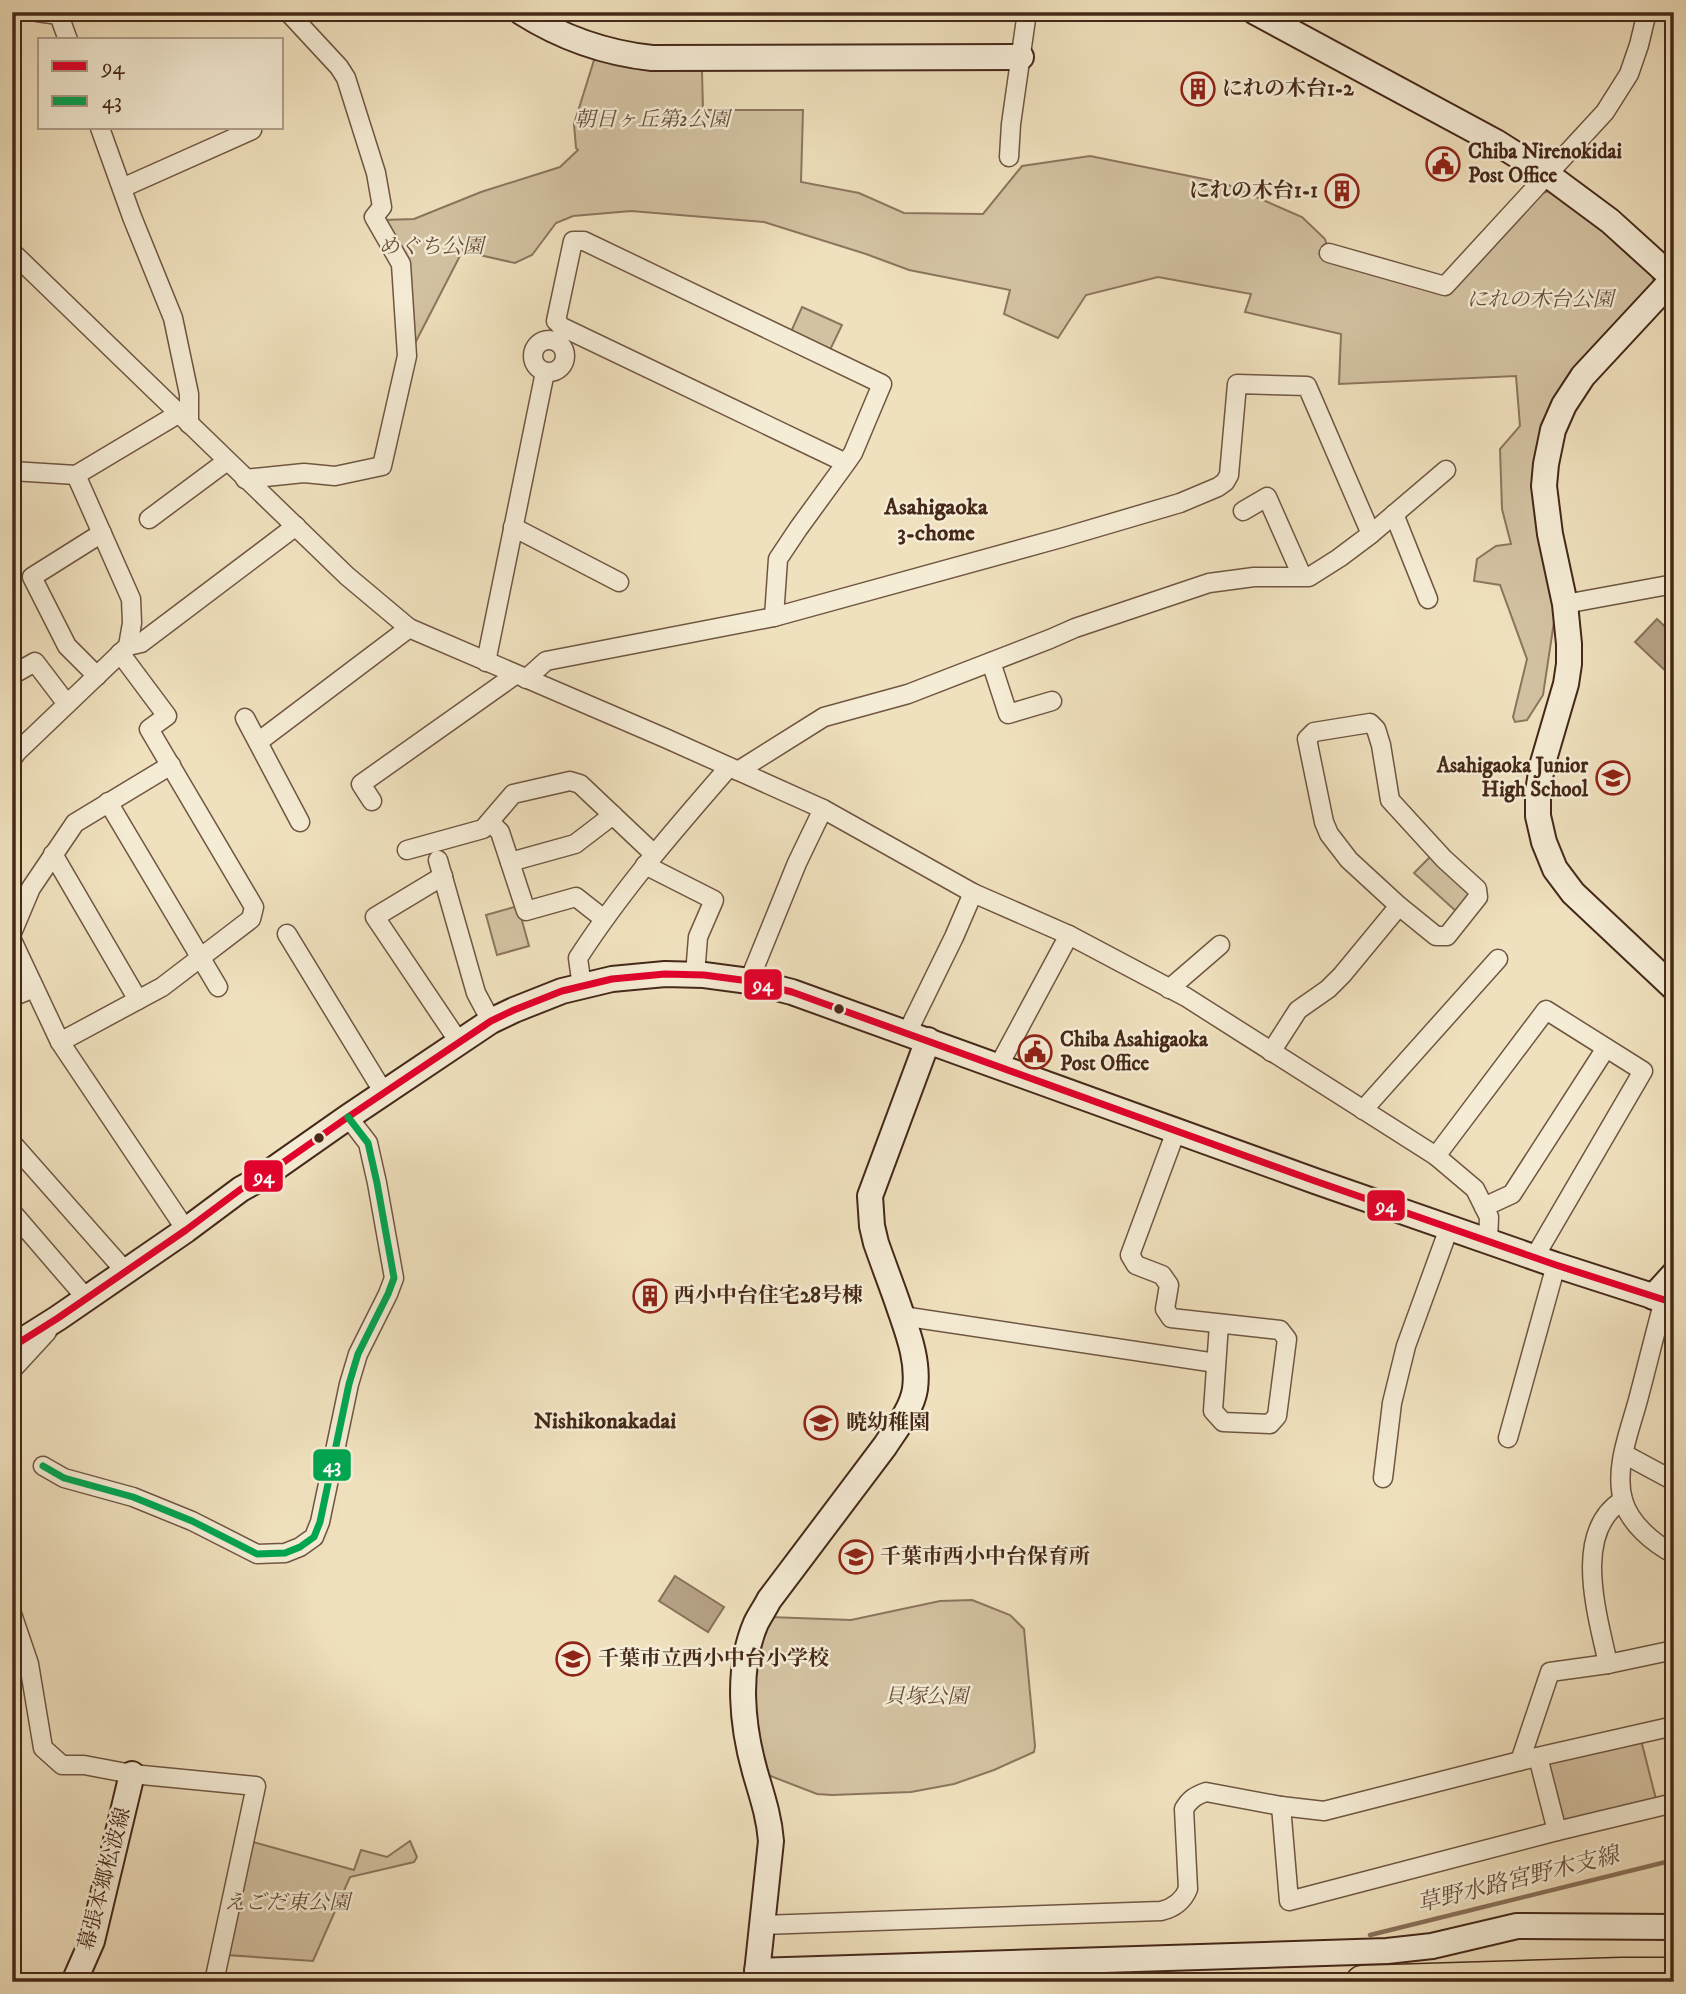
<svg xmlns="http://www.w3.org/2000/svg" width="1686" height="1994" font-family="'IM FELL DW Pica','Noto Serif JP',serif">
	<rect width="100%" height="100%" fill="#f0e1be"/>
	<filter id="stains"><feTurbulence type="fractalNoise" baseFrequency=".00286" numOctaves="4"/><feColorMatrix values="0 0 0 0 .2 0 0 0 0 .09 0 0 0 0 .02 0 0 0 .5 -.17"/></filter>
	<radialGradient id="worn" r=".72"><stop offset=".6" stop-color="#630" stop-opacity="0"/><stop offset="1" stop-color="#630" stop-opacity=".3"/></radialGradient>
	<g fill="#d3c2a2" stroke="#8c755e" stroke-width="2">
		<path d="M 595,57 L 638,68 L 702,71 L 703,110 L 803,110 L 801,182 L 859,193 L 904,213 L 983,214 L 1022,166 L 1090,156 L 1224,183 L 1302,217 L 1325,239 L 1329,253 L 1449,291 L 1540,194 L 1557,188 L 1652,273 L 1654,284 L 1545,427 L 1555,588 L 1554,622 L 1543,695 L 1527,720 L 1515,722 L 1513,717 L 1527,659 L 1500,585 L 1474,581 L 1477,559 L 1496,546 L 1511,544 L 1502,509 L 1500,449 L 1520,426 L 1516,376 L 1339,384 L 1341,334 L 1245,312 L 1251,294 L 1158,277 L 1086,295 L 1058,338 L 1004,314 L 1010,290 L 909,270 L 866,254 L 764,222 L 631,211 L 573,216 L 556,223 L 532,255 L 515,263 L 466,252 L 463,250 L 411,351 L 383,220 L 414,219 L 481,192 L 560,167 L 578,150 L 576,148 L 574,124 Z"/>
		<path d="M 802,307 L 842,325 L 829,352 L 790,334 Z"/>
		<path d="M 1431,856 L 1470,891 L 1470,898 L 1458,913 L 1414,873 Z"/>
		<path d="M 518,906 L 529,946 L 497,955 L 486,915 Z"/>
		<path d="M 972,1600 L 1010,1615 L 1024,1629 L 1035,1746 L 1034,1752 L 994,1770 L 954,1784 L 911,1792 L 832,1795 L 817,1794 L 768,1775 L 761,1751 L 753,1714 L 756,1648 L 770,1617 L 851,1620 L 940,1601 Z"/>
		<path d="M 1641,1740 L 1657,1803 L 1559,1827 L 1543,1764 Z"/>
		<path d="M 410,1841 L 417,1857 L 414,1862 L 350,1877 L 313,1961 L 226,1955 L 253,1842 L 354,1870 L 361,1850 L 387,1857 Z"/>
	</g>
	<g fill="#b6a286" stroke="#89715a" stroke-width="2">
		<path d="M 1657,619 L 1674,635 L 1674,679 L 1635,642 Z"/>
		<path d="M 675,1576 L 724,1607 L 708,1632 L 659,1601 Z"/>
	</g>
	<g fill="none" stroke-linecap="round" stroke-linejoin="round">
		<path stroke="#89715a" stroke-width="4.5" d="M 1370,1935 L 1674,1860"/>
		<defs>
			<g id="street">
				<path d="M 37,12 L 59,15 L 68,40"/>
				<path d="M 100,128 L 132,217 L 173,318 L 189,394 L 189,424"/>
				<path d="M 1009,157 L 1011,124 L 1027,12"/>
				<path d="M 122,188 L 252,130"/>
				<path d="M 12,252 L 347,576 L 409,628 L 665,738 L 823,809 L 973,893 L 1069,935 L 1186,997 L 1436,1156 L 1475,1189 L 1489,1217 L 1488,1242"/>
				<path d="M 1329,253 L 1445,286 L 1605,112 L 1629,74 L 1639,45 L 1647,12"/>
				<circle cx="549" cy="356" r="16"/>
				<path d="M 846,463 L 562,327 L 556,321 L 573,241 L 584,241 L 882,384 L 853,453 L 846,463 L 798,529 L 778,559 L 774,617 L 1061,538 L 1180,503 L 1218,487 L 1225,482 L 1229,475 L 1237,384 L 1307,386 L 1371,534"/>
				<path d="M 12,471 L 76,475 L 178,414"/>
				<path d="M 245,479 L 304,473 L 335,476 L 382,466 L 407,356 L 401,264 L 374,217 L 382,207 L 376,173 L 346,78 L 339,67 L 288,12"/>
				<path d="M 1243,511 L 1267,497 L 1302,576"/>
				<path d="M 1394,514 L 1428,599"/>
				<path d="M 149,519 L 227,461"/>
				<path d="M 513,527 L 619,582"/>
				<path d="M 1565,604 L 1674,584"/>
				<path d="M 128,646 L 141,643 L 296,526"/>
				<path d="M 486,662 L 545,372"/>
				<path d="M 991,662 L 1008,714 L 1052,701"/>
				<path d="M 12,675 L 35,662 L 67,704"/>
				<path d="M 97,676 L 67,646 L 32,577 L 102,533"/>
				<path d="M 526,679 L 546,661 L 774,617"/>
				<path d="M 245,718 L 300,822"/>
				<path d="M 1370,723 L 1376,729 L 1381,745 L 1390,800 L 1444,859 L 1477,889 L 1478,897 L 1447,936 L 1436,936 L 1399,906 L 1349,860 L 1329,834 L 1324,822 L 1307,739 L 1314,732 Z"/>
				<path d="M 258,742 L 409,628"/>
				<path d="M 12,759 L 17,752 L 128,646 L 132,623 L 131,599 L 76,475"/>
				<path d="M 738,771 L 824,717 L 908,694 L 1050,639 L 1075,628 L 1209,583 L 1254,577 L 1309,577 L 1339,558 L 1371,534 L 1446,470"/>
				<path d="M 372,801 L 361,784 L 515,675"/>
				<path d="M 108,802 L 218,987"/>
				<path d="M 490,822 L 500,832 L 526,911 L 576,897 L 604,919"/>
				<path d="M 407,850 L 483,829 L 513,794 L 570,781 L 580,784 L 654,854"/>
				<path d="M 53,854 L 138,1000"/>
				<path d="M 438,860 L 476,993 L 491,1021"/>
				<path d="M 510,862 L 575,844 L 613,815"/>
				<path d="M 645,865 L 714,900 L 698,937 L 695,975"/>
				<path d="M 443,876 L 375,917 L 459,1042"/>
				<path d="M 12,933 L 31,888 L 75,823 L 171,765"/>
				<path d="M 287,934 L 384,1093"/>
				<path d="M 12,940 L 60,1042 L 186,1230"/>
				<path d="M 749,981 L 797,863 L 823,809"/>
				<path d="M 582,987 L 578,958 C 622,890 675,829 729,767"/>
				<path d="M 1169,989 L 1220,945"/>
				<path d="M 12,997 L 34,988"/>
				<path d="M 907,1033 L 954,937 L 973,893"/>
				<path d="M 60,1042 L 162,987 L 251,919 L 254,907 L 149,729 L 167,716 L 120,653"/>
				<path d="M 1271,1052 L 1298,1010 L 1328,989 L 1342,975 L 1399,906"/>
				<path d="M 998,1067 L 1069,935"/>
				<path d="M 1363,1110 L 1498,959"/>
				<path d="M 1176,1131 L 1130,1255 L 1136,1265 L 1162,1275 L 1169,1285 L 1165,1309 L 1171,1318 L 1280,1330 L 1287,1339 L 1277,1416 L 1270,1424 L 1223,1422 L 1213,1411 L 1219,1324"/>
				<path d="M 12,1143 L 125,1271"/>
				<path d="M 1436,1156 L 1546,1010 L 1643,1071 L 1534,1258"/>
				<path d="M 1484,1207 L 1512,1194 L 1606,1048"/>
				<path d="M 12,1212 L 86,1298"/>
				<path d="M 1664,1300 C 1655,1333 1647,1366 1638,1400 C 1630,1430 1614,1468 1623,1500 C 1630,1524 1653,1543 1674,1554"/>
				<path d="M 902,1316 L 1216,1363"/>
				<path d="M 12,1370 L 47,1332"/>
				<path d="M 1508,1438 L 1556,1265"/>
				<path d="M 1624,1454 L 1674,1481"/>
				<path d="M 43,1466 L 64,1478 L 133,1497 L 192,1521 L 257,1554 L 285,1553 L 300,1547 L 314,1537 L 320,1522 L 349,1384 L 358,1354 L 388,1294 L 394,1278 L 377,1183 L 368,1143 L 348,1117"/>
				<path d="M 1383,1478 L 1392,1403 L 1406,1346 L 1449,1228"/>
				<path d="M 12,1614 L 29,1664 L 43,1748 L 62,1765 L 84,1765 L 132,1774 L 256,1786 L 214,1982"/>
				<path d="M 1608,1664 C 1598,1616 1571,1532 1623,1500"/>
				<path d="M 1538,1757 L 1557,1831"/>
				<path d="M 1520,1761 L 1550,1672 L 1608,1664 L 1674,1650"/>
				<path d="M 1281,1806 L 1289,1901 L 1557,1831 L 1674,1803"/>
				<path d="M 762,1925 L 1161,1911 C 1174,1908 1183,1901 1188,1889 L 1184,1809 C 1190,1799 1195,1796 1206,1792 L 1281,1806 L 1324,1811 L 1520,1761 L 1674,1726"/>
			</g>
			<g id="secondary">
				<path d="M 521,12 C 562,38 605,53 652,58 L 1021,57"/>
				<path d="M 1255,12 L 1496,142 L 1548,175 L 1610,221 L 1674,279"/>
				<path d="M 1674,278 L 1583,376 L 1564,405 L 1553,430 L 1546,464 L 1544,486 L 1550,534 L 1565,604 L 1569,644 L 1569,664 L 1566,684 L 1542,766 L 1538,792 L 1538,816 L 1544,842 L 1555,869 L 1573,893 L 1674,988"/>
				<path d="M 1653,1297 L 1674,1274"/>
				<path d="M 12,1347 L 58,1318 L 186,1230 L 241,1189 L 261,1178 L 348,1117 L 491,1021 L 514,1010 L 562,991 L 612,979 L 665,974 L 704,975 L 749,981 L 792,992 L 1315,1181 L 1556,1265 L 1674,1303"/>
				<path d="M 757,1971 L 1387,1951 L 1432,1946 L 1517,1926 L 1674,1927"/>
				<path d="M 74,1982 L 92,1941 L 132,1774"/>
				<path d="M 756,1982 L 771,1841 C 769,1816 762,1796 755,1772 C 742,1726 736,1669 756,1623 C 760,1615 765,1608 769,1600 L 885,1446 C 896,1429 912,1409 915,1389 C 919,1359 907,1331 898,1304 C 891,1284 883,1263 876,1243 L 872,1226 L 870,1196 L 928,1040"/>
			</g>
			<path id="highway" d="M 1362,1982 L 1622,1974 L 1674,1974"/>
		</defs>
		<use href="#street" stroke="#705642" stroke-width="21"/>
		<use href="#secondary" stroke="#452819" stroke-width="28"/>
		<use href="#highway" stroke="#452819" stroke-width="35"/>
		<use href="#street" stroke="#f5ecd5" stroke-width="18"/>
		<use href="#secondary" stroke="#f5ecd5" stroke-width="24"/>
		<use href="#highway" stroke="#f0e1be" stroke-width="32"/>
		<defs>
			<path id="bus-1" d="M 12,1347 L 58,1318 L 186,1230 L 241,1189 L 261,1178 L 348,1117 L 491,1021 L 514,1010 L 562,991 L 612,979 L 665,974 L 704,975 L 749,981 L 792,992 L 1315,1181 L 1556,1265 L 1674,1303"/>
			<path id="bus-2" d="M 43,1466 L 64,1478 L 133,1497 L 192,1521 L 257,1554 L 285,1553 L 300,1547 L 314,1537 L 320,1522 L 349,1384 L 358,1354 L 388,1294 L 394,1278 L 377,1183 L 368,1143 L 348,1117"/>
		</defs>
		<use href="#bus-1" stroke="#f5ecd5" stroke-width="12"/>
		<use href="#bus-2" stroke="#f5ecd5" stroke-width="12"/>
		<use href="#bus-1" stroke="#e4002b" stroke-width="7"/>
		<use href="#bus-2" stroke="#00a651" stroke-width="7"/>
	</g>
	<defs>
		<symbol id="building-ring" viewBox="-11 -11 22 22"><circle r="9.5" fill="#f5ecd5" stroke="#8f2418" stroke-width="1.5"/><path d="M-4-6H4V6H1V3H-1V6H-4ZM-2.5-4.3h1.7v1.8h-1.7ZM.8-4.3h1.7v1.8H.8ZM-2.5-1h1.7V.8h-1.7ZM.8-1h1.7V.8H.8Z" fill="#8f2418"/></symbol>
		<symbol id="civic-ring" viewBox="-11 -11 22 22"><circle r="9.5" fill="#f5ecd5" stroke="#8f2418" stroke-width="1.5"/><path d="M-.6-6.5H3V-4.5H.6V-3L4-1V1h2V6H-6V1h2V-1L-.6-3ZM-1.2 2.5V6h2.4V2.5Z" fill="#8f2418"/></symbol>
		<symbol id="school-ring" viewBox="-11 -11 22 22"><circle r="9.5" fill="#f5ecd5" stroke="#8f2418" stroke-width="1.5"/><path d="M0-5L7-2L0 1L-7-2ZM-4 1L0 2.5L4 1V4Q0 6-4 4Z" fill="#8f2418"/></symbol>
	</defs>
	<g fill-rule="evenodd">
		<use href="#building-ring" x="1179" y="70" width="38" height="38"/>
		<use href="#civic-ring" x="1424" y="145" width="38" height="38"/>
		<use href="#building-ring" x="1323" y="172" width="38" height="38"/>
		<use href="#school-ring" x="1594" y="759" width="38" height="38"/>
		<use href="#civic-ring" x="1016" y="1033" width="38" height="38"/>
		<use href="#building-ring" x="631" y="1277" width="38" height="38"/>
		<use href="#school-ring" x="802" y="1404" width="38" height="38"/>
		<use href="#school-ring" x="837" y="1538" width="38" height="38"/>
		<use href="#school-ring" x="554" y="1640" width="38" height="38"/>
	</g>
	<g fill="#452819" stroke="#f5ecd5" stroke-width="2.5">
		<circle cx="839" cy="1009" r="6"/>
		<circle cx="319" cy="1138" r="6"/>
	</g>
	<g text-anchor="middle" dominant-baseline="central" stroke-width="5" stroke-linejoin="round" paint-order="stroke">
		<g font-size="21" font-weight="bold" fill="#452819" stroke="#f5ecd5" text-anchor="start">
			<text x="1222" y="89">にれの木台1-2</text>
			<text x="1468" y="152">Chiba Nirenokidai<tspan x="1468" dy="24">Post Office</tspan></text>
			<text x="1318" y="191" text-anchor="end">にれの木台1-1</text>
			<text x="1588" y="766" text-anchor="end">Asahigaoka Junior<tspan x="1588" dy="24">High School</tspan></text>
			<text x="1060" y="1040">Chiba Asahigaoka<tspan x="1060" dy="24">Post Office</tspan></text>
			<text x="674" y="1296">西小中台住宅28号棟</text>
			<text x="846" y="1423">暁幼稚園</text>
			<text x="880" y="1557">千葉市西小中台保育所</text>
			<text x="598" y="1659">千葉市立西小中台小学校</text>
		</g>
		<g font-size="21" font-style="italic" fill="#684e3b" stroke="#f5ecd5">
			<text x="652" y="120">朝日ヶ丘第2公園</text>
			<text x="431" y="247">めぐち公園</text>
			<text x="1540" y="300">にれの木台公園</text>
			<text x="926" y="1697">貝塚公園</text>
			<text x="287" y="1903">えごだ東公園</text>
		</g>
		<g font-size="21" fill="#452819" stroke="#f5ecd5">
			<text transform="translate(105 1879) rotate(-75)">幕張本郷松波線</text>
		</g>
		<g font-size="23" font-weight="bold" fill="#452819" stroke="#f5ecd5">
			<text x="936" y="507">Asahigaoka<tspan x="936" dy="26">3-chome</tspan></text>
			<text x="605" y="1421">Nishikonakadai</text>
		</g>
		<g font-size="23" font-style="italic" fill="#674d3a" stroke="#f5ecd5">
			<text transform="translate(1518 1880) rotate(-14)">草野水路宮野木支線</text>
		</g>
	</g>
	<g stroke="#f5ecd5" stroke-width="2.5">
		<rect x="743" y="968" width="40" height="33" rx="7" fill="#e4002b"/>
		<rect x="243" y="1159" width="41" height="34" rx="7" fill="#e4002b"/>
		<rect x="1366" y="1189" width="40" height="33" rx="7" fill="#e4002b"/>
		<rect x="312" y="1448" width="40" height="34" rx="7" fill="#00a651"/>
	</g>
	<g font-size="19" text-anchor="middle" font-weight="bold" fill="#fff">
		<text x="763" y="991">94</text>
		<text x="264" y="1183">94</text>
		<text x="1386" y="1212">94</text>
		<text x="332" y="1472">43</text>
	</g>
	<rect width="1686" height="1994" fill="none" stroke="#f0e1be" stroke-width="42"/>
	<rect x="14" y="14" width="1658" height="1966" fill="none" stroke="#452819" stroke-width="3.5"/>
	<rect x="21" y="21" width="1644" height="1952" fill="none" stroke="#452819" stroke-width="2"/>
	<rect x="38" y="38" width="245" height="91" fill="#f5ecd5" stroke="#af9e8a" stroke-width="2"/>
	<rect x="52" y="61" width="35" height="10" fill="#e4002b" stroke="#af9e8a" stroke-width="2"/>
	<text x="102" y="74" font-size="21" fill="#452819">94</text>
	<rect x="52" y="96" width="35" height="10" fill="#00a651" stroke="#af9e8a" stroke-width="2"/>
	<text x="102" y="108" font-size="21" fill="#452819">43</text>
	<rect width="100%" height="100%" filter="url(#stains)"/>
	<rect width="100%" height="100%" fill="url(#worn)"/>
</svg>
